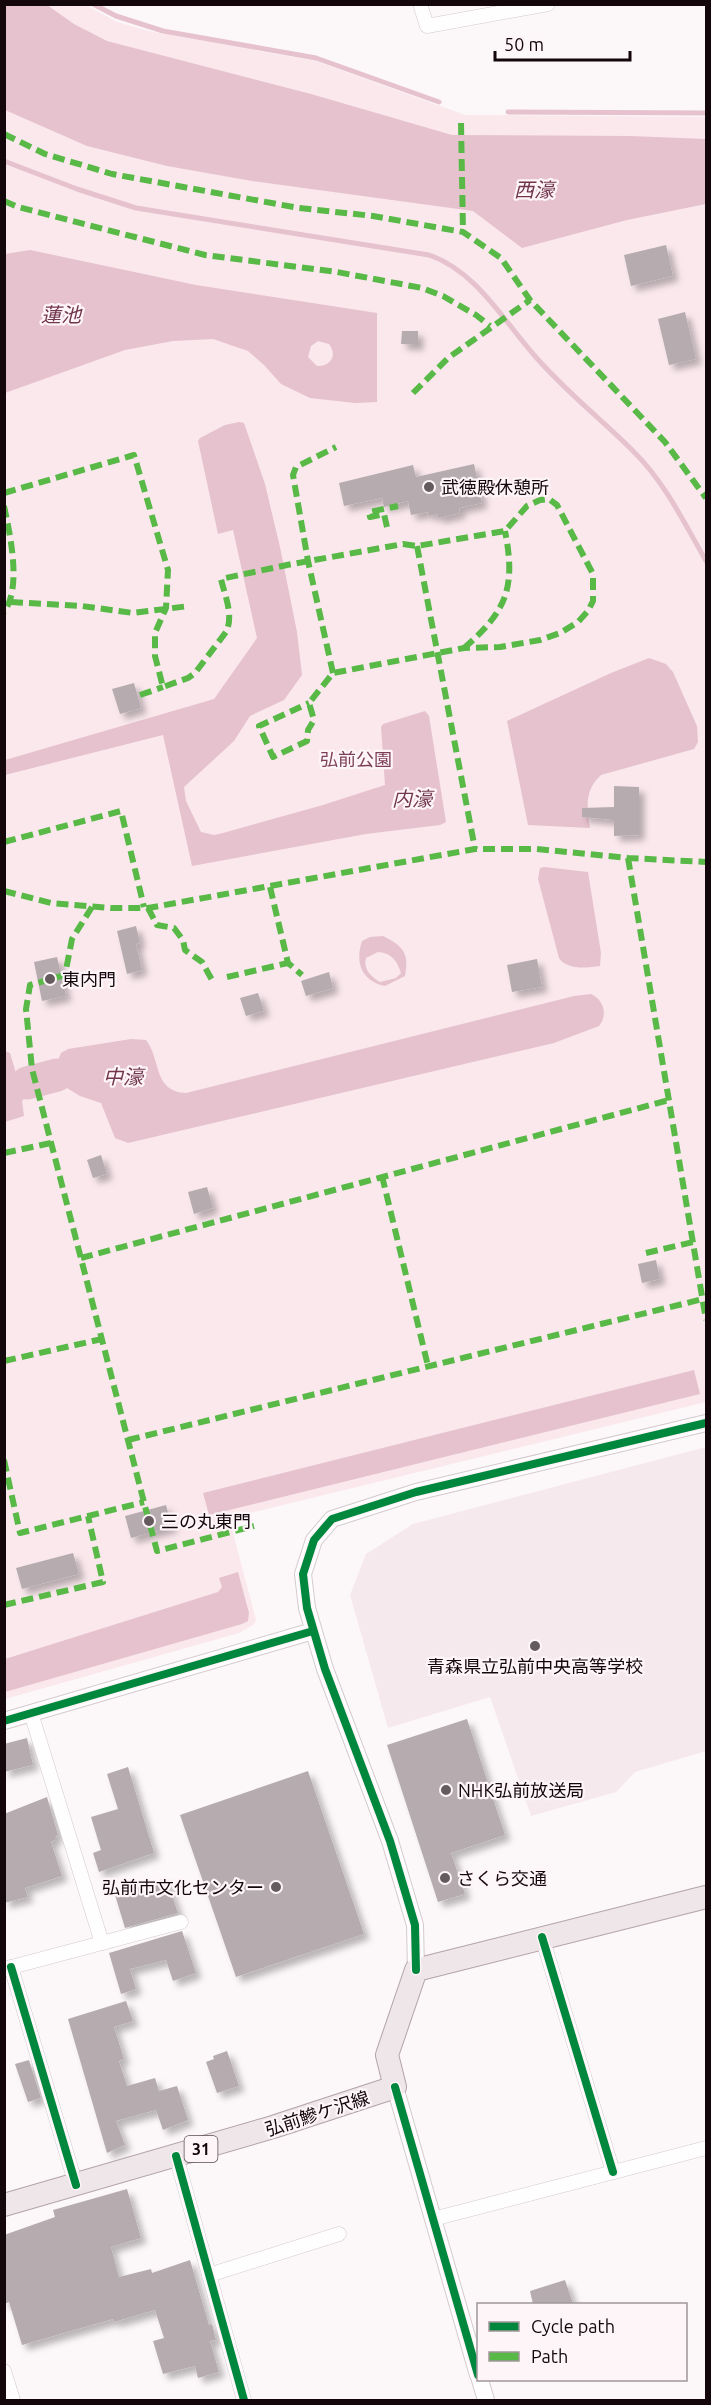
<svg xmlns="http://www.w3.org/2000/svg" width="711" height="2405" font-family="Ubuntu,'Noto Sans JP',sans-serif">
	<defs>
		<filter id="shadow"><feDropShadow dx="5.5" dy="5.5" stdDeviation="3" flood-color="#0004"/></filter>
	</defs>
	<rect width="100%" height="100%" fill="#fcf7f9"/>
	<path fill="#f6e9ed" d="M 706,1447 L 706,1751 L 635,1772 L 616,1792 L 531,1816 L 490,1697 L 388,1728 L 350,1595 L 366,1554 L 413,1524 Z"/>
	<path fill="#fae8ed" d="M 5,5 L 86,5 L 117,22 L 153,32 L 316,61 L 465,115 L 706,117 L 706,1402 L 229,1518 L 256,1620 L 253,1625 L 239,1633 L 5,1699 Z"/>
	<g fill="#e6c2ce" fill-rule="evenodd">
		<path d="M 5,4 L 47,5 L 74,24 L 107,41 L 311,94 L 452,135 L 630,136 L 706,139 L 706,204 L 627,220 L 522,248 L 473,211 L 252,181 L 167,166 L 87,146 L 5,110 Z"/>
		<path d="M 30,250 L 196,285 L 377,313 L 377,402 L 355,403 L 310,398 L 281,384 L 264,365 L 248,351 L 213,339 L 173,341 L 125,350 L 5,393 L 5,254 ZM 318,341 L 329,344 C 338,356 330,367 317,366 L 308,357 L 311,346 Z"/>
		<path d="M 239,422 L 244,423 L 265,484 L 280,547 L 297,632 L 302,675 L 284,700 L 250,716 L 234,741 L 184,787 L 186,801 L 200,830 L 201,832 L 214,835 L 223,833 L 323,805 L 385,785 L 381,727 L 383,724 L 425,711 L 429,716 L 446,822 L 440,825 L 366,834 L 192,866 L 163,735 L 5,775 L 5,760 L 214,699 L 257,638 L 233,530 L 218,534 L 198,441 L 200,438 L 225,425 Z"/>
		<path d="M 649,658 L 666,664 L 673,672 L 697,726 L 698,742 L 694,749 L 601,775 C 584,791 587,807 590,828 L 528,825 L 507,721 L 611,673 Z"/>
		<path d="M 544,867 L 588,872 L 601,953 L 600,966 C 586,968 567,970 559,958 L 538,879 L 540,868 Z"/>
		<path d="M 383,936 C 402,946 410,952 405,976 L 385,986 C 361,981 355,962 362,941 L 370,937 ZM 378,952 C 392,953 397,961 401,973 L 396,978 L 380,982 C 371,977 363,969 366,958 Z"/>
		<path d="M 591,994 C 604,1000 608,1015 599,1026 L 554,1043 L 128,1143 L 115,1138 L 101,1103 L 80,1096 L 62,1085 L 55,1068 L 61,1053 L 68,1049 L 131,1039 L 146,1040 C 161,1059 153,1092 186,1093 L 574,996 Z"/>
		<path d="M 5,1051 L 10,1053 L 18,1080 L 26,1079 L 30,1093 L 22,1101 L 24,1116 L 5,1122 Z"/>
		<path d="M 694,1370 L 700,1394 L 209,1515 L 203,1493 Z"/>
		<path d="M 238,1572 L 249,1613 L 248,1621 L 242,1624 L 5,1692 L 5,1659 L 218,1592 L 222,1587 L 219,1578 Z"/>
	</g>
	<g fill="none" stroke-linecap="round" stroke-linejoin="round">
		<g stroke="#e6c2ce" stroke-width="5">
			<path d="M 93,4 L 116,16 L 163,31 L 316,58 L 439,102"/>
			<path d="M 508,112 L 706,113"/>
			<path d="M 4,161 L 77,189 L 136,208 L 429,255 C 476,271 503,320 534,355 C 565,391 600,418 633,451 C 664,481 685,524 706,561"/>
		</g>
		<path stroke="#e6c2ce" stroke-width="33" d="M 27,1083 L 57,1075"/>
	</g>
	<g fill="#b6acaf" filter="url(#shadow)">
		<path d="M 666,245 L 673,276 L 631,286 L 624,255 Z"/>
		<path d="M 685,312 L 696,359 L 669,365 L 658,319 Z"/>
		<path d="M 402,331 L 418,331 L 418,345 L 401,344 Z"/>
		<path d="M 474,464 L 482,503 L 459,508 L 460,513 L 438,518 L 437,514 L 429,516 L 428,512 L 411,515 L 408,501 L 384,507 L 382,498 L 344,506 L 339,483 L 413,465 L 416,477 Z"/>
		<path d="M 134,683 L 141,708 L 120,714 L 112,689 Z"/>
		<path d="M 614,786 L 639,787 L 639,835 L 614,836 L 614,820 L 582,817 L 582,808 L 614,807 Z"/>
		<path d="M 136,926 L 140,943 L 136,944 L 142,970 L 127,974 L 117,931 Z"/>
		<path d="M 57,957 L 66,996 L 42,1001 L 34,962 Z"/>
		<path d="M 537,959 L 542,987 L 512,992 L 507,965 Z"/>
		<path d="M 329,972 L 333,988 L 306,996 L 301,981 Z"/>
		<path d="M 258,993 L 264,1011 L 246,1016 L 240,998 Z"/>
		<path d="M 101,1155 L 107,1174 L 93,1178 L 87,1160 Z"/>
		<path d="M 207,1187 L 213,1208 L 194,1214 L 188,1192 Z"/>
		<path d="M 656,1260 L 660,1279 L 642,1283 L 638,1264 Z"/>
		<path d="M 166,1505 L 172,1527 L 131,1538 L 125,1516 Z"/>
		<path d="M 73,1553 L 79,1574 L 22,1589 L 16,1568 Z"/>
		<path d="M 467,1719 L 505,1835 L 451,1853 L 465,1894 L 438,1902 L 387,1745 Z"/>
		<path d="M 27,1738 L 33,1765 L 4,1772 L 4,1744 Z"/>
		<path d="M 128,1767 L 154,1853 L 99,1872 L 93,1853 L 101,1850 L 91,1817 L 118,1809 L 107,1774 Z"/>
		<path d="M 308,1771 L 364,1934 L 236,1977 L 180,1815 Z"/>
		<path d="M 47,1797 L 58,1835 L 55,1837 L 55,1840 L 51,1842 L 62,1876 L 25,1888 L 28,1897 L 4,1903 L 4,1814 Z"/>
		<path d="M 166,1878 L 178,1913 L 125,1928 L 115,1895 Z"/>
		<path d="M 182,1931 L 196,1973 L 173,1981 L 166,1960 L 130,1969 L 136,1989 L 121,1994 L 109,1953 Z"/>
		<path d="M 126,2001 L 133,2021 L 114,2027 L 124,2059 L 119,2061 L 127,2086 L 155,2078 L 159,2091 L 177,2086 L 188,2120 L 163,2130 L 156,2110 L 116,2121 L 125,2145 L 107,2153 L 68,2019 Z"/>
		<path d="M 227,2051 L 239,2086 L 217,2093 L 206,2062 L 214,2059 L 213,2056 Z"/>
		<path d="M 29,2060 L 41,2098 L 28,2102 L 15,2064 Z"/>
		<path d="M 127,2189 L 141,2238 L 111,2247 L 119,2277 L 151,2269 L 152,2273 L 190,2260 L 209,2325 L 212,2324 L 216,2340 L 210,2341 L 219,2372 L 198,2378 L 195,2366 L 163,2374 L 153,2341 L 164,2338 L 155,2310 L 114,2322 L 113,2319 L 22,2345 L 9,2302 L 4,2304 L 4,2235 L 55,2217 L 53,2210 Z"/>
		<path d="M 565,2280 L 573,2304 L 533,2304 L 530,2291 Z"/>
	</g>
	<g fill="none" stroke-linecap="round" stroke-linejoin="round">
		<defs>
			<g id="minor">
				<path d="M 420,4 L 427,26 L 548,4"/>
				<path d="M 31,1713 L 102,1943"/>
				<path d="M 542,1937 L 613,2172"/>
				<path d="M 11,1967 L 76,2185"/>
				<path d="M 4,1969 L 181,1922"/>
				<path d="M 176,2156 L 244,2400"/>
				<path d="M 433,2219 L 706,2148"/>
				<path d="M 209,2275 L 339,2234"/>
				<path d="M 4,2371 L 13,2400"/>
			</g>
			<g id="tertiary">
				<path d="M 4,1721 L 313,1631"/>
				<path d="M 416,1970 L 415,1925 L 390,1841 L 325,1669 L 307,1608 L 303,1574 L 314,1540 L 332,1519 L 416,1492 L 706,1423"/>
				<path d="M 395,2087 L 478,2375"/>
				<path d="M 480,2380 L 486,2400"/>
			</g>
			<path id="primary" d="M 4,2205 L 273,2127 L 395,2087 L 387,2055 L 416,1970 L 706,1897"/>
		</defs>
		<use href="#minor" stroke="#d4cace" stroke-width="15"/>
		<use href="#tertiary" stroke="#d4cace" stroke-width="18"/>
		<use href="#primary" stroke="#b3a3a9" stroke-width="24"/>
		<use href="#minor" stroke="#fffefe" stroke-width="14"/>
		<use href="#tertiary" stroke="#fffefe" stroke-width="16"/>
		<use href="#primary" stroke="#eee6e9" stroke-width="22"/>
		<g stroke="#58b947" stroke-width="6" stroke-dasharray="12 6" stroke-linecap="butt">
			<path d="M 461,123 L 463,232"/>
			<path d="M 4,134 L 45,154 L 112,174 L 299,208 L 373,216 L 463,232 L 501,258 L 530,300 L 665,442 L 706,498"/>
			<path d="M 4,201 L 18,207 L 205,255 L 337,272 L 422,288 L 443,296 L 476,315 L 490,326"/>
			<path d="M 413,393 L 448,358 L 530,300"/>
			<path d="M 4,493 L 134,455 L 168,570 L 166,608 L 155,633 L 155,656 L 163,687 L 188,678 L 195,673 L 226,632 C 234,616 225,596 221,579 L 287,565 L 403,544 L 417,546 L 505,531 L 527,506 L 540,500 L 549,499 L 557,505 L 593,574 L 593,601 L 588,611 L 578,622 L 560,633 L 540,640 L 500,647 L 464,648 L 333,673 L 309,703 L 314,720 L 308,730 L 307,741 L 273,757 L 259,726 L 309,703"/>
			<path d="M 4,506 C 10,534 22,588 4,612"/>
			<path d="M 387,527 L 384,514 L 370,517 L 369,512 L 398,506"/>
			<path d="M 417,546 L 475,849"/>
			<path d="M 11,602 L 82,606 L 133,613 L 189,606"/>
			<path d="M 464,648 C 507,611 516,587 505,531"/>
			<path d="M 333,673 L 308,561 L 293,475 L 296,467 L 336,447"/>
			<path d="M 140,695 L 163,687"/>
			<path d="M 4,842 L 121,811 L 144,907"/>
			<path d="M 628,858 L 706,1320"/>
			<path d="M 270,887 L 288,963 L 302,975"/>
			<path d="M 4,891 L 51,903 L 111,908 L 148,908 L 475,849 L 536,849 L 628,858 L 706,862"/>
			<path d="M 92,907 L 72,939 L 65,975 L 30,985 L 26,1009 L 32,1069 L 146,1510 L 157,1551 L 254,1526"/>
			<path d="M 148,908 L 157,925 L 174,928 L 183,940 L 185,950 L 202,962 L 212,980"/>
			<path d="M 227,977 L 288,963"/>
			<path d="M 4,1153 L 51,1143"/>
			<path d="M 382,1176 L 428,1366"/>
			<path d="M 646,1253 L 693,1242"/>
			<path d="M 81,1258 L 669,1100"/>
			<path d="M 4,1361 L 102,1339"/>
			<path d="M 128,1440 L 703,1299"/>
			<path d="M 4,1460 L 20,1533 L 144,1502"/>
			<path d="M 4,1605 L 103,1582 L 88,1516"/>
		</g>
		<defs>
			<g id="cycleway">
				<path d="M 4,1721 L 313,1631"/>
				<path d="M 542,1937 L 613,2172"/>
				<path d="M 11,1967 L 76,2185"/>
				<path d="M 416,1970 L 415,1925 L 390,1841 L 325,1669 L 307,1608 L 303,1574 L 314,1540 L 332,1519 L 416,1492 L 706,1423"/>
				<path d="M 395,2087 L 478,2375"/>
				<path d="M 176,2156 L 244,2400"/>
			</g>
		</defs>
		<use href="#cycleway" stroke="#fef5f8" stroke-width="11"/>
		<use href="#cycleway" stroke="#00873e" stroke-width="8"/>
	</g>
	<g fill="#655b5f" stroke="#fef5f8" stroke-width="2">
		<circle cx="429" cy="487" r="6"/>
		<circle cx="50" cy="979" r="6"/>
		<circle cx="149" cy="1521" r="6"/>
		<circle cx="535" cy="1646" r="6"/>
		<circle cx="446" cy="1790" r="6"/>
		<circle cx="445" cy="1878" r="6"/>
		<circle cx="276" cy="1887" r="6"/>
	</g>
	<g text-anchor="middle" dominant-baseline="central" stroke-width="4.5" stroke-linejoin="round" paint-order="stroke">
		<rect fill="#fef5f8" stroke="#5a4e53" stroke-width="1.5" x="184.5" y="2136" width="33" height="26" rx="4.5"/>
		<g font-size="16" font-weight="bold" fill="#14070c">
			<text x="201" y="2149">31</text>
		</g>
		<g font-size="18" fill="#14070c" stroke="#fef5f8" text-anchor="start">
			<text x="441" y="487">武徳殿休憩所</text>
			<text x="62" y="979">東内門</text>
			<text x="161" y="1521">三の丸東門</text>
			<text x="535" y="1666" text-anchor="middle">青森県立弘前中央高等学校</text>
			<text x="458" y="1790">NHK弘前放送局</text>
			<text x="457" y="1878">さくら交通</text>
			<text x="264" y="1887" text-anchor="end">弘前市文化センター</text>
		</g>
		<g font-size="18" fill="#7c3f56" stroke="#fef5f8">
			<text x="356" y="759">弘前公園</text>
		</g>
		<g font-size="18" fill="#14070c" stroke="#fef5f8">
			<text transform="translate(317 2113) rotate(-18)">弘前鰺ケ沢線</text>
		</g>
		<g font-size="20" font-style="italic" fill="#71354c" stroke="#fef5f8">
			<text x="534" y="189">西濠</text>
			<text x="61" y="314">蓮池</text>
			<text x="412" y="798">内濠</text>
			<text x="123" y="1076">中濠</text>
		</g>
	</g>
	<rect width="711" height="2405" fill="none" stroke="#14070c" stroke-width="12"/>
	<rect x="477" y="2303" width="210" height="78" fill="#fef5f8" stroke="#a0969a" stroke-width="1.5"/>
	<rect x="489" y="2322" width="30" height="9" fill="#00873e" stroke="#a0969a" stroke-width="1.5"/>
	<text x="531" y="2333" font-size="18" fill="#14070c">Cycle path</text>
	<rect x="489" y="2352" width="30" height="9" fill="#58b947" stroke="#a0969a" stroke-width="1.5"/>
	<text x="531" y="2363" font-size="18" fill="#14070c">Path</text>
	<path d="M495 51v9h135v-9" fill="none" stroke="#14070c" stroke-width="3"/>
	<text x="504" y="51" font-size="18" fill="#14070c" stroke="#fef5f8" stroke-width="4.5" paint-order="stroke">50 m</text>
</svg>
